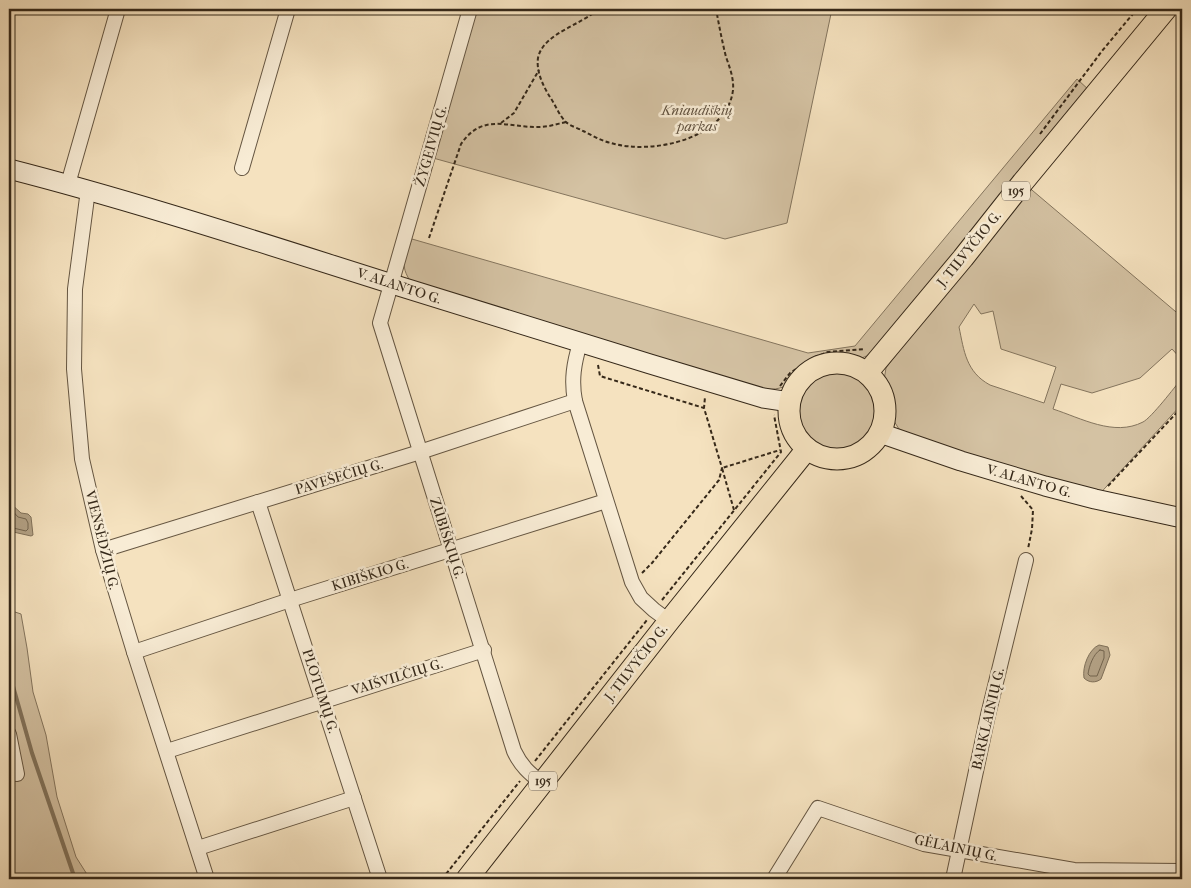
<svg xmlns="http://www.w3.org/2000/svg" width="1191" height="888" font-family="'IM FELL French Canon',serif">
	<rect width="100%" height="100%" fill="#f5e2bf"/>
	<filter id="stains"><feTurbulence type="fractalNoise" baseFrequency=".004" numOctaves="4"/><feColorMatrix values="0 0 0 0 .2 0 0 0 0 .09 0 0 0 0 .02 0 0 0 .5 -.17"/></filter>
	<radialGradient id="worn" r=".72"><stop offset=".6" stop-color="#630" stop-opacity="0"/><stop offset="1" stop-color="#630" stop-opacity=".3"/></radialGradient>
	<g fill="#d4c2a3" stroke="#84755e" fill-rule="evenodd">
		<path d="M 475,9 L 832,9 L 787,223 L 725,239 L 433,158 Z"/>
		<path d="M 1077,79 L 1090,91 L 878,348 C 873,351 868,356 862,358 C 848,362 834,355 820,360 C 803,367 795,385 780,388 C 768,391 758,388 746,386 L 411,282 C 399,265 405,257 412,239 L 808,353 L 855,346 Z"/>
		<path d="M 1026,185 L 1182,317 L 1182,360 L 1172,349 L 1140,378 L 1092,393 L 1061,384 L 1053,409 C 1081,418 1114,437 1143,422 C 1151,418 1175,387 1182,378 L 1182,404 L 1095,499 L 961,461 L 899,429 L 892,418 L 890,400 L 886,388 L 884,380 L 886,368 L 969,257 ZM 974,304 L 981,314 L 993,311 L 1001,349 L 1056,367 L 1044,403 L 990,385 C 966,372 964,351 959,327 Z"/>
		<circle cx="838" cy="411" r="42"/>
		<path d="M 9,610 L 21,614 L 27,648 L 33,692 L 46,735 L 57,797 L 76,857 L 90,879 L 9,879 Z"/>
	</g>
	<g fill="#b4a387" stroke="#81725b">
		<path d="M 9,502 L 21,513 L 28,514 L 31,517 L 33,535 L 31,536 L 9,531 Z"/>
		<path d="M 1099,645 L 1108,647 L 1110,655 L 1101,679 C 1096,683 1089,683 1084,678 C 1082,667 1089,649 1099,645 Z"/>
	</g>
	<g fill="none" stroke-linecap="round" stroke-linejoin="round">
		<g stroke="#746650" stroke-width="1">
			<path d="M 9,507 L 18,517 L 26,519 L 28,523 L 28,529 L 26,531 L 9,527"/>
			<path d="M 1100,650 L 1104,651 L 1104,658 L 1097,676 L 1090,676 L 1088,674 C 1089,667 1093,654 1100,650 Z"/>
		</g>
		<path stroke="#81725b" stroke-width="4" d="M 9,672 L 32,753 L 75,879"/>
		<defs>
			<g id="street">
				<path d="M 470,9 L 380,323 L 514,751 C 521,766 529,773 542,783"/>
				<path d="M 242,168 L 288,9"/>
				<path d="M 68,184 L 118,9"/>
				<path d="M 88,190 L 75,289 L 74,369 L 82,459 L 103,550 L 134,652 L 207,879"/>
				<path d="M 580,343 C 574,363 571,380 575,401 L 632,582 L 641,598 L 654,610 L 669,621"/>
				<path d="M 258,502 L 380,879"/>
				<path d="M 103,550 L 420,452 L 575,401"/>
				<path d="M 134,652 L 290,600 L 606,501"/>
				<path d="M 9,734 L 17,774"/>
				<path d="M 167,751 L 484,650"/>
				<path d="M 198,848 L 354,798"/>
				<path d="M 774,879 L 818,808 L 924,844 L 1074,870 L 1182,871"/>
				<path d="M 953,879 L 988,715 L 1026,560"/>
			</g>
			<g id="secondary">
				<path d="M 9,169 C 138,202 265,244 392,284 C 515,323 639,361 763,398 L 790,402"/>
				<path d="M 880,433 L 961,461 L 1045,486 L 1095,499 L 1182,518"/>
			</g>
			<g id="primary">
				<circle cx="837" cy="411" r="48"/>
				<path d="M 867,373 L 963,258 L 1023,182 L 1166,9"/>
				<path d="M 467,879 L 669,621 L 807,449"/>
			</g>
		</defs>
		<use href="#street" stroke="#655642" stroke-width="16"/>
		<use href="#secondary" stroke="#352819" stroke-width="21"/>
		<use href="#primary" stroke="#352819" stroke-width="23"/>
		<g stroke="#352819" stroke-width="2" stroke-dasharray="4 2.5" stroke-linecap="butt">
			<path d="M 598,9 C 582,25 543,33 538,58 C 536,71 543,86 550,97 C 555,104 560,117 566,122 C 570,126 578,128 583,131 C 592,135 601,141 611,143 C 650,155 727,140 733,90 C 734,79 730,68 726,57 C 722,41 719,25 716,9"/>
			<path d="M 501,123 L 514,113 L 539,70"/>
			<path d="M 1040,134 L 1102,51 L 1137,9"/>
			<path d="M 429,238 L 461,144 C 483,112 508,128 539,127 C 548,127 557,124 566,122"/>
			<path d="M 598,365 L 600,376 L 704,408"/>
			<path d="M 780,386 L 790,373 L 815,357 L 828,352 L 865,349"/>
			<path d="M 1108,486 L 1182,407"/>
			<path d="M 1021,496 L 1033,510 L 1032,529 L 1028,549"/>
			<path d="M 734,510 L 722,468 L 780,450"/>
			<path d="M 642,573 L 652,563 L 719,480 L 722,468 L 704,408 L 705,397"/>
			<path d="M 662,600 L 781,452 L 774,415"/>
			<path d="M 535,761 L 647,620"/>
			<path d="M 442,879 L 520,781"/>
		</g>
		<use href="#street" stroke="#f8ecd5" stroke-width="14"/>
		<use href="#secondary" stroke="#f8ecd5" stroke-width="19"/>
		<use href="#primary" stroke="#f5e2bf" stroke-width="21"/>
	</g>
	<g text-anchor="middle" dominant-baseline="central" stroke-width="5" stroke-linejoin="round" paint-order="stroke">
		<g fill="#f8ecd5" stroke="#706351" stroke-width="1">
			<rect x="1002" y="181.5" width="28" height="19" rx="4"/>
			<rect x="529" y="771.5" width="28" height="19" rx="4"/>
		</g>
		<g font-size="12" font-weight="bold" fill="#352819">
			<text x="1016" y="191">195</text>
			<text x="543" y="781">195</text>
		</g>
		<g font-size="14" font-style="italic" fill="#5d4e3c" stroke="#f8ecd5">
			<text x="697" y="110">Kniaudiškių<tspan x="697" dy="16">parkas</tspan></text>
		</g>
		<g font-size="14" fill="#352819" stroke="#f8ecd5">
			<text transform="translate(431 146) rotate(-74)">ŽYGEIVIŲ G.</text>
			<text transform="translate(969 249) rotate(-51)">J. TILVYČIO G.</text>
			<text transform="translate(399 286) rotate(18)">V. ALANTO G.</text>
			<text transform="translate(339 477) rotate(-17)">PAVEŠEČIŲ G.</text>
			<text transform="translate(1029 481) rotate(16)">V. ALANTO G.</text>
			<text transform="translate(447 538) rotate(72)">ZŪBIŠKIŲ G.</text>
			<text transform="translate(102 540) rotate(76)">VIENSĖDŽIŲ G.</text>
			<text transform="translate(370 575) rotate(-17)">KIBIŠKIO G.</text>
			<text transform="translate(636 663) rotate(-52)">J. TILVYČIO G.</text>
			<text transform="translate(397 677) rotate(-17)">VAIŠVILČIŲ G.</text>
			<text transform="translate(320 691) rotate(72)">PLOTUMŲ G.</text>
			<text transform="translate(988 719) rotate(-77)">BARKLAINIŲ G.</text>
			<text transform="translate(956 848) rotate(12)">GĖLAINIŲ G.</text>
		</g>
	</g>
	<rect width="1191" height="888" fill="none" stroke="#f5e2bf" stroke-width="30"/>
	<rect x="10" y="10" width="1171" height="868" fill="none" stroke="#352819" stroke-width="2.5"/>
	<rect x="15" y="15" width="1161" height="858" fill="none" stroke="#352819"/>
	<rect width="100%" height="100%" filter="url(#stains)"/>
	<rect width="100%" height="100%" fill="url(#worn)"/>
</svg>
